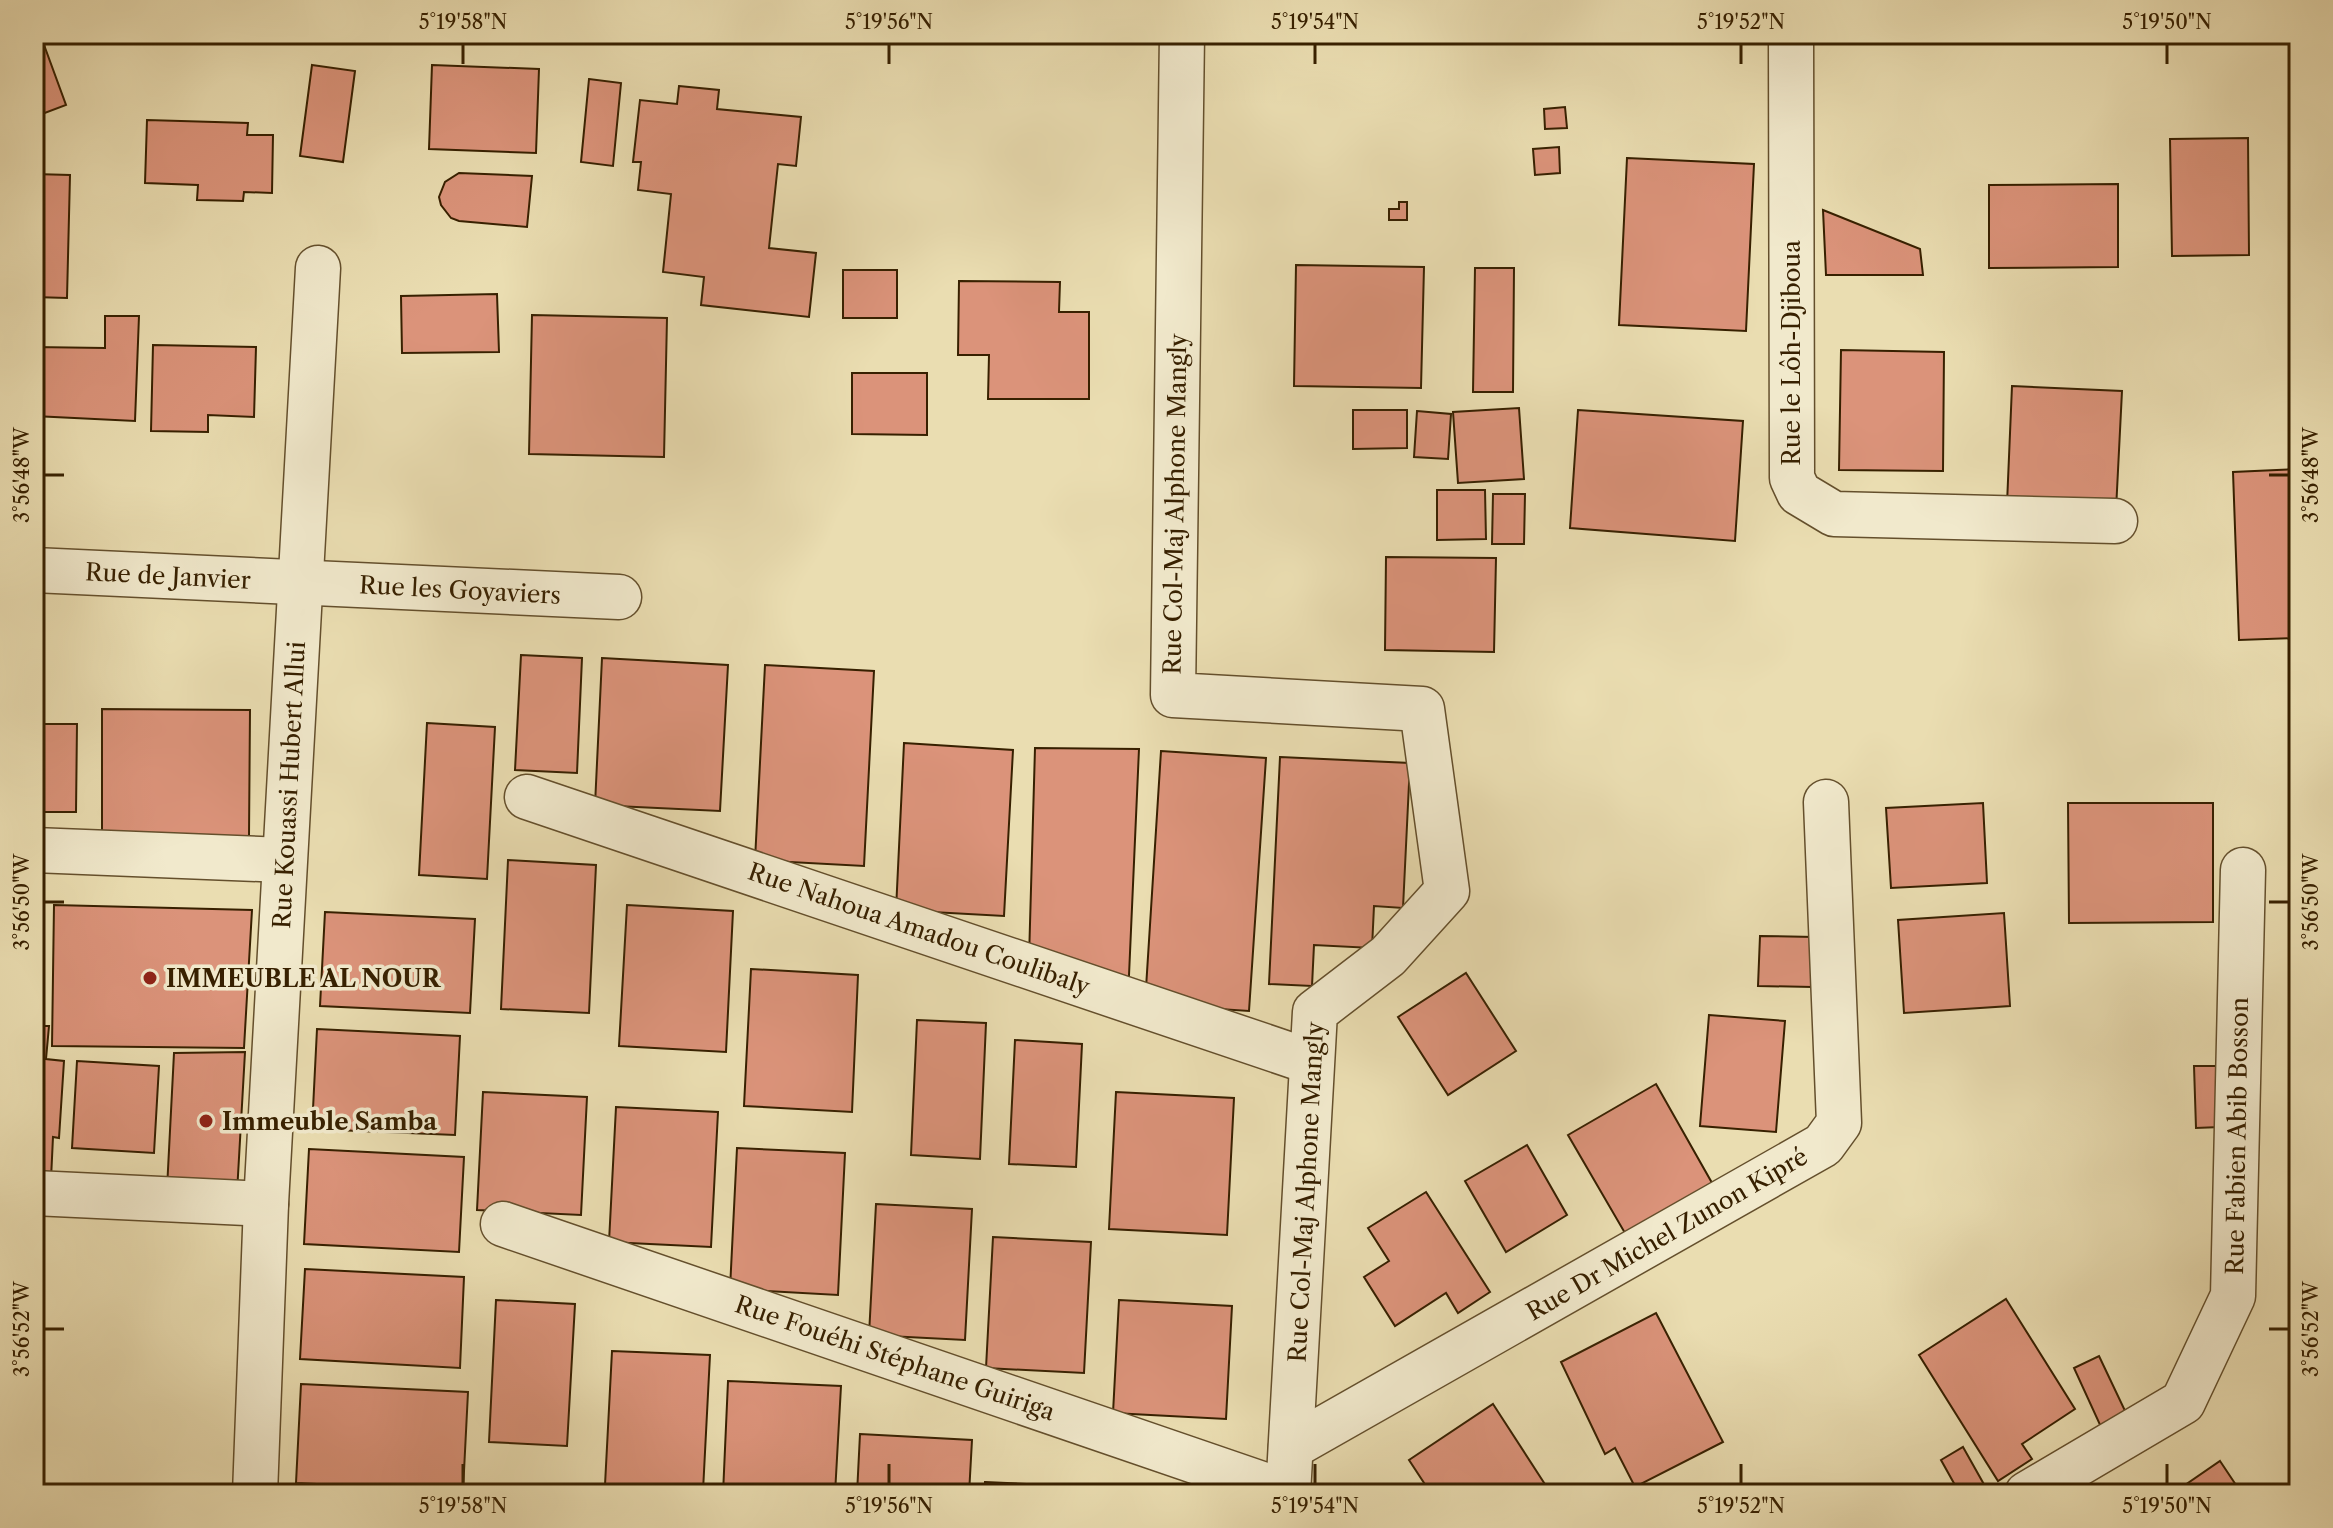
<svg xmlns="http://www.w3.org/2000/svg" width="2333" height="1528" font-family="'Libre Caslon Text',serif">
	<rect width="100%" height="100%" fill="#eaddb1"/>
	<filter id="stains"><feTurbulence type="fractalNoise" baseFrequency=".0025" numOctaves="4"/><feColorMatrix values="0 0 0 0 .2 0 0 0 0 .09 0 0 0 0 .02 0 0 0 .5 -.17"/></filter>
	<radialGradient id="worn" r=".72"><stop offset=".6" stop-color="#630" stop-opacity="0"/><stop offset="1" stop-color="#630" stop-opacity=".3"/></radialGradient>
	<g fill="#db937a" stroke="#372000" stroke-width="2">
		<path d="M 34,34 L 40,34 L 66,105 L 34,117 Z"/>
		<path d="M 312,65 L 355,71 L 343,162 L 300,156 Z"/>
		<path d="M 432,65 L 539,69 L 536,153 L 429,149 Z"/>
		<path d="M 589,79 L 621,83 L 613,166 L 581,162 Z"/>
		<path d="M 679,86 L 719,90 L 717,109 L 801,117 L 796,166 L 778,164 L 769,248 L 816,253 L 809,317 L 701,305 L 704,277 L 663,272 L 671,194 L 638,190 L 641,162 L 633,162 L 640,100 L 677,104 Z"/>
		<path d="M 1565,107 L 1567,128 L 1545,129 L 1544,109 Z"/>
		<path d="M 147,120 L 248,123 L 247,135 L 273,135 L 272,193 L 244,192 L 243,201 L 197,200 L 198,185 L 145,183 Z"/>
		<path d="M 2248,138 L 2249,255 L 2172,256 L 2170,139 Z"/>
		<path d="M 1559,147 L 1560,173 L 1535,175 L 1533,149 Z"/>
		<path d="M 1627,158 L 1754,164 L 1746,331 L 1619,325 Z"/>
		<path d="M 459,173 L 532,176 L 527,227 L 459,221 L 451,218 L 441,205 L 439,197 L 445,182 Z"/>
		<path d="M 34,174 L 70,175 L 67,298 L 34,297 Z"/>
		<path d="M 2118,184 L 2118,267 L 1989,268 L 1989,185 Z"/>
		<path d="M 1399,202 L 1407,202 L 1407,220 L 1389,220 L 1389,209 L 1399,209 Z"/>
		<path d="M 1823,210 L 1920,249 L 1923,275 L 1826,275 Z"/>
		<path d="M 1296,265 L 1424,267 L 1421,388 L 1294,386 Z"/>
		<path d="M 1475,268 L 1514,268 L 1513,392 L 1473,392 Z"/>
		<rect x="843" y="270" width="54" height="48"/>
		<path d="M 959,281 L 1060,282 L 1059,312 L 1089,312 L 1089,399 L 988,399 L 989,355 L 958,355 Z"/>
		<path d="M 497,294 L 499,352 L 402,353 L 401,296 Z"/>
		<path d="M 532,315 L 667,318 L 664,457 L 529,454 Z"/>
		<path d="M 105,316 L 139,316 L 135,421 L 34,416 L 34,347 L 105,348 Z"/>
		<path d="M 153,345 L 256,347 L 254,417 L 208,415 L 208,432 L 151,431 Z"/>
		<path d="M 1841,350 L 1944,352 L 1943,471 L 1839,470 Z"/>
		<path d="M 852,373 L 927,373 L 927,435 L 852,434 Z"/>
		<path d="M 2012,386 L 2122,391 L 2116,510 L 2007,504 Z"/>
		<path d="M 1519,408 L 1524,479 L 1458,483 L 1453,412 Z"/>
		<path d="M 1353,410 L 1407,410 L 1407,448 L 1353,449 Z"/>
		<path d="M 1578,410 L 1743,421 L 1735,541 L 1570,528 Z"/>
		<path d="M 1417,411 L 1451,414 L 1448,459 L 1414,457 Z"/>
		<path d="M 2299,469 L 2299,638 L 2239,640 L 2233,472 Z"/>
		<path d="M 1437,490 L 1485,490 L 1486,539 L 1437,540 Z"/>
		<path d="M 1493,494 L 1525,494 L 1524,544 L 1492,544 Z"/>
		<path d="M 1386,557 L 1496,558 L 1494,652 L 1385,650 Z"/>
		<path d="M 521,655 L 582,658 L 577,773 L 515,770 Z"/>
		<path d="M 602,658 L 728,665 L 720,811 L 595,805 Z"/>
		<path d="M 765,665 L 874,671 L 864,866 L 755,860 Z"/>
		<path d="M 102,709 L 250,710 L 249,837 L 102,836 Z"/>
		<path d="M 427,723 L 495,727 L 487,879 L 419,875 Z"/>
		<path d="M 34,724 L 77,724 L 76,812 L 34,812 Z"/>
		<path d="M 904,743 L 1013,750 L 1004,916 L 896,910 Z"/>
		<path d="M 1035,748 L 1139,749 L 1128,998 L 1029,959 Z"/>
		<path d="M 1161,751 L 1266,758 L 1249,1011 L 1145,1004 Z"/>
		<path d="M 1280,757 L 1410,763 L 1403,908 L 1374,906 L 1372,948 L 1314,945 L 1312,986 L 1269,984 Z"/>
		<path d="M 1983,803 L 1987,883 L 1891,888 L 1886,808 Z"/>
		<path d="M 2068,803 L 2213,803 L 2213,922 L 2069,923 Z"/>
		<path d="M 508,860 L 596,865 L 589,1013 L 501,1009 Z"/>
		<path d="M 54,905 L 252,910 L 244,1048 L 52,1046 Z"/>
		<path d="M 627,905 L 733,911 L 726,1052 L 619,1046 Z"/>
		<path d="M 325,912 L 475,919 L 470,1013 L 320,1006 Z"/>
		<path d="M 2004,913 L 2010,1006 L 1904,1013 L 1898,920 Z"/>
		<path d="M 1760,936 L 1814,937 L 1812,987 L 1758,986 Z"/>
		<path d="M 751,969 L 858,975 L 852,1112 L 744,1106 Z"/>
		<path d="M 1466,973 L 1516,1051 L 1448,1095 L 1398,1017 Z"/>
		<path d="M 1709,1015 L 1785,1021 L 1776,1132 L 1700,1126 Z"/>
		<path d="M 917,1020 L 986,1023 L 980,1159 L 911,1155 Z"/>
		<path d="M 34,1026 L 49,1026 L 46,1059 L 64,1061 L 59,1138 L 53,1137 L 51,1179 L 34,1178 Z"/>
		<path d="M 317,1029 L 460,1036 L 455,1135 L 312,1129 Z"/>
		<path d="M 1015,1040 L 1082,1044 L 1076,1167 L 1009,1164 Z"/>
		<path d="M 245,1052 L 237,1193 L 167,1189 L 174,1053 Z"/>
		<path d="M 77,1061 L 159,1066 L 154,1153 L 72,1148 Z"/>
		<path d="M 2194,1066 L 2219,1066 L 2220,1127 L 2196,1128 Z"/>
		<path d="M 1656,1084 L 1716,1190 L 1629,1240 L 1568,1135 Z"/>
		<path d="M 483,1092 L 587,1097 L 581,1215 L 477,1210 Z"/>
		<path d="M 1116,1092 L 1234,1098 L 1227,1235 L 1109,1229 Z"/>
		<path d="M 616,1107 L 718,1112 L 711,1247 L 609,1242 Z"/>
		<path d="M 1527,1145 L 1567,1215 L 1506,1252 L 1465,1181 Z"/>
		<path d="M 737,1148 L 845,1153 L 838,1295 L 730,1289 Z"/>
		<path d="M 309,1149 L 464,1157 L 459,1252 L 304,1244 Z"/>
		<path d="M 1426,1192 L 1490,1292 L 1458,1313 L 1446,1293 L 1395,1326 L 1364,1277 L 1389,1261 L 1368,1228 Z"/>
		<path d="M 876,1204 L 972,1209 L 965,1340 L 869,1335 Z"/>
		<path d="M 993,1237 L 1091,1242 L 1084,1373 L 986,1368 Z"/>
		<path d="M 305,1269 L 464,1277 L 460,1368 L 300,1359 Z"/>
		<path d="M 2006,1299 L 2075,1409 L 2022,1444 L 2032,1459 L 1998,1481 L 1919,1355 Z"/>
		<path d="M 496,1300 L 575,1304 L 567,1446 L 489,1442 Z"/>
		<path d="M 1119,1300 L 1232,1306 L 1226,1419 L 1113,1413 Z"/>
		<path d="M 1656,1313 L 1723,1442 L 1635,1487 L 1615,1448 L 1605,1454 L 1561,1362 Z"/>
		<path d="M 612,1351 L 710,1355 L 703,1491 L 605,1485 Z"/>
		<path d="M 2099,1356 L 2127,1415 L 2101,1427 L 2074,1368 Z"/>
		<path d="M 728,1381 L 841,1386 L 835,1494 L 723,1494 Z"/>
		<path d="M 301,1384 L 468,1392 L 463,1491 L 296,1483 Z"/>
		<path d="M 1493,1404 L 1550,1492 L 1427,1494 L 1430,1492 L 1409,1460 Z"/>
		<path d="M 860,1434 L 972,1440 L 969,1494 L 857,1494 Z"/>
		<path d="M 1963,1447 L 1986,1488 L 1976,1494 L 1960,1494 L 1941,1460 Z"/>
		<path d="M 2220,1461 L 2242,1494 L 2172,1494 Z"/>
		<path d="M 985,1482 L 1088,1487 L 1088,1494 L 984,1494 Z"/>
	</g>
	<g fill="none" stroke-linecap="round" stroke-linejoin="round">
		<defs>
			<g id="street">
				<path d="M 1182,34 L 1173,695 L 1422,709 L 1447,891 L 1388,956 L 1315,1012 L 1288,1494"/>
				<path d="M 1791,34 L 1792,478 L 1799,493 L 1834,514 L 2115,521"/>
				<path d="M 34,570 L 619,597"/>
				<path d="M 527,797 L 1311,1062"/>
				<path d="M 34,850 L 284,860"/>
				<path d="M 34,1193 L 266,1204"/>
				<path d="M 503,1224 L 1288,1493"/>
				<path d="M 1291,1447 L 1823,1145 L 1839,1123 L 1826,802"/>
				<path d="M 255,1494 L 266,1204 L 318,268"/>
				<path d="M 2027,1494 L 2183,1402 L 2233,1296 L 2243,870"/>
			</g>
		</defs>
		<use href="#street" stroke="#644f2c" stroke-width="47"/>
		<use href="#street" stroke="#f1e9cc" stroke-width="44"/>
	</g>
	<path fill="none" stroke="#372000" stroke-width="3" d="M 463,44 L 463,64M 889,44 L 889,64M 1315,44 L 1315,64M 1741,44 L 1741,64M 2167,44 L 2167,64M 44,475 L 64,475M 2269,475 L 2289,475M 44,902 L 64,902M 2269,902 L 2289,902M 44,1329 L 64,1329M 2269,1329 L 2289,1329M 463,1464 L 463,1484M 889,1464 L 889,1484M 1315,1464 L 1315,1484M 1741,1464 L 1741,1484M 2167,1464 L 2167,1484"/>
	<g fill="#8f2418" stroke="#f1e9cc" stroke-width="3">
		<circle cx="150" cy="978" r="8"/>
		<circle cx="206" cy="1121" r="8"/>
	</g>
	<g text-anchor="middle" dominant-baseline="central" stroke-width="7" stroke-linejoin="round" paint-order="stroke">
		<g font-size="24" fill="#372000" stroke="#f1e9cc">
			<text transform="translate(1791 353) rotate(-90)">Rue le Lôh-Djiboua</text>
			<text transform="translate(1175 504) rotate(-89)">Rue Col-Maj Alphone Mangly</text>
			<text transform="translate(168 576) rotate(3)">Rue de Janvier</text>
			<text transform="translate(460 590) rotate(3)">Rue les Goyaviers</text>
			<text transform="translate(289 785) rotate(-87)">Rue Kouassi Hubert Allui</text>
			<text transform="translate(919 929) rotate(19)">Rue Nahoua Amadou Coulibaly</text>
			<text transform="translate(2237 1136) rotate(-89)">Rue Fabien Abib Bosson</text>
			<text transform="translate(1306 1192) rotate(-87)">Rue Col-Maj Alphone Mangly</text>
			<text transform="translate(1667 1234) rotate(-30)">Rue Dr Michel Zunon Kipré</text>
			<text transform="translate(895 1358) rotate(19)">Rue Fouéhi Stéphane Guiriga</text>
		</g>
		<g font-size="24" font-weight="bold" fill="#372000" stroke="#f1e9cc" text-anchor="start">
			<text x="166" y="978">IMMEUBLE AL NOUR</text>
			<text x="222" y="1121">Immeuble Samba</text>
		</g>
	</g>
	<rect width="2333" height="1528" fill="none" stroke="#eaddb1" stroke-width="88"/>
	<rect x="44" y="44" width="2245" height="1440" fill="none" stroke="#372000" stroke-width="3"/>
	<g font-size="20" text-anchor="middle" fill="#372000">
		<text x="463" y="29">5°19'58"N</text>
		<text x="889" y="29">5°19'56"N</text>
		<text x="1315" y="29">5°19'54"N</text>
		<text x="1741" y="29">5°19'52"N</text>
		<text x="2167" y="29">5°19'50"N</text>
		<text transform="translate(2311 475) rotate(-90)" y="7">3°56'48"W</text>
		<text transform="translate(22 475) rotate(-90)" y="7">3°56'48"W</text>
		<text transform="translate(2311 902) rotate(-90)" y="7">3°56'50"W</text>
		<text transform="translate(22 902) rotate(-90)" y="7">3°56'50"W</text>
		<text transform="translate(2311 1329) rotate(-90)" y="7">3°56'52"W</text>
		<text transform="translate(22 1329) rotate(-90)" y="7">3°56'52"W</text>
		<text x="463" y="1513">5°19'58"N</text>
		<text x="889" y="1513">5°19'56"N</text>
		<text x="1315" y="1513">5°19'54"N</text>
		<text x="1741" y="1513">5°19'52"N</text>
		<text x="2167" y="1513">5°19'50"N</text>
	</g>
	<rect width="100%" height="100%" filter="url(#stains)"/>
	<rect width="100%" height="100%" fill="url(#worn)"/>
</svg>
